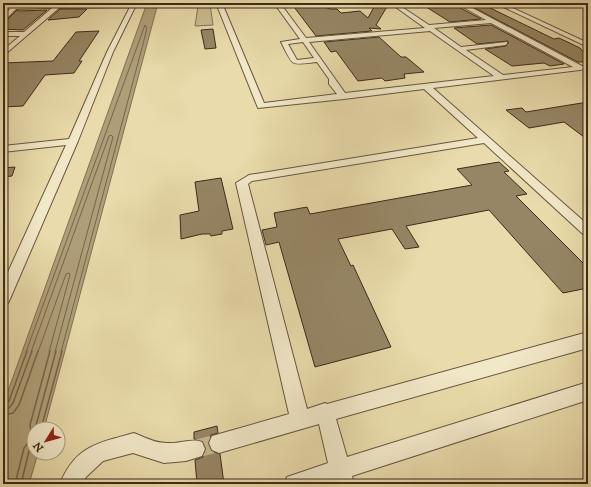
<svg xmlns="http://www.w3.org/2000/svg" width="591" height="487" font-family="'IM FELL DW Pica',serif">
	<rect width="100%" height="100%" fill="#e9dbab"/>
	<filter id="stains"><feTurbulence type="fractalNoise" baseFrequency=".005" numOctaves="4"/><feColorMatrix values="0 0 0 0 .2 0 0 0 0 .09 0 0 0 0 .02 0 0 0 .5 -.17"/></filter>
	<radialGradient id="worn" r=".72"><stop offset=".6" stop-color="#630" stop-opacity="0"/><stop offset="1" stop-color="#630" stop-opacity=".3"/></radialGradient>
	<path fill="#ccbd92" stroke="#847456" d="M 210,4 L 213,25 L 195,26 L 198,6 Z"/>
	<path fill="#af9f79" stroke="#817053" d="M 147,3 L 158,3 L 44,429 L 34,429 L 34,453 L 38,453 L 29,484 L 3,484 L 3,405 Z"/>
	<g fill="none" stroke-linecap="round" stroke-linejoin="round">
		<g stroke="#766449" stroke-width="1">
			<path d="M 26,352 L 145,25 L 147,28 L 143,44 L 61,352"/>
			<path d="M 31,352 L 109,136 L 111,135 L 113,137 L 55,352"/>
			<path d="M 38,352 L 66,274 L 69,273 L 70,275 L 49,352"/>
		</g>
		<g stroke="#766449" stroke-width="1.5">
			<path d="M 3,404 L 9,401 L 27,351"/>
			<path d="M 3,409 L 9,408 L 13,403 L 32,351"/>
			<path d="M 3,415 L 13,413 L 19,405 L 38,351"/>
			<path d="M 35,429 L 56,351"/>
			<path d="M 41,429 L 62,351"/>
			<path d="M 15,484 L 24,448 L 32,438 L 30,425 L 50,351"/>
			<path d="M 21,484 L 29,451 L 34,445"/>
		</g>
	</g>
	<g fill="#968665" stroke="#3d2a19">
		<path d="M 291,3 L 322,3 L 325,7 L 330,9 L 337,9 L 341,13 L 360,11 L 368,18 L 375,5 L 388,5 L 376,25 L 381,29 L 369,28 L 372,31 L 316,36 Z"/>
		<path d="M 420,3 L 451,3 L 481,19 L 450,22 Z"/>
		<path d="M 482,4 L 554,39 L 559,38 L 580,48 L 588,57 L 588,62 L 578,62 L 469,5 Z"/>
		<path d="M 60,9 L 87,9 L 79,17 L 48,20 Z"/>
		<path d="M 17,10 L 19,11 L 47,10 L 23,30 L 3,29 L 3,24 Z"/>
		<path d="M 491,25 L 564,64 L 550,66 L 544,63 L 512,66 L 485,49 L 506,46 L 508,44 L 508,41 L 477,44 L 454,28 Z"/>
		<path d="M 213,29 L 216,48 L 205,49 L 201,30 Z"/>
		<path d="M 99,31 L 79,61 L 82,61 L 74,73 L 45,75 L 23,106 L 3,107 L 3,63 L 53,61 L 76,32 Z"/>
		<path d="M 379,37 L 401,57 L 406,57 L 424,72 L 404,74 L 405,78 L 385,81 L 382,78 L 358,81 L 336,51 L 331,52 L 324,42 Z"/>
		<path d="M 588,102 L 588,140 L 564,122 L 529,128 L 506,110 L 522,108 L 526,112 Z"/>
		<path d="M 499,162 L 509,171 L 504,172 L 527,194 L 516,196 L 588,268 L 588,288 L 563,293 L 489,210 L 406,226 L 419,247 L 405,249 L 392,229 L 338,239 L 351,266 L 353,265 L 391,347 L 315,367 L 279,242 L 266,245 L 262,230 L 277,227 L 274,213 L 307,207 L 310,214 L 472,185 L 457,169 Z"/>
		<path d="M 15,167 L 12,176 L 3,177 L 3,168 Z"/>
		<path d="M 221,178 L 233,229 L 222,231 L 222,234 L 211,236 L 210,234 L 202,234 L 181,239 L 180,215 L 199,211 L 195,182 Z"/>
		<path d="M 217,426 L 218,433 L 211,435 L 208,444 L 211,451 L 220,454 L 224,484 L 197,484 L 195,460 L 203,457 L 206,448 L 202,441 L 194,439 L 194,432 Z"/>
	</g>
	<g fill="none" stroke-linecap="round" stroke-linejoin="round">
		<path stroke="#c7b88e" stroke-width="18" stroke-dasharray="18 10" stroke-linecap="butt" d="M 195,449 L 219,443"/>
		<defs>
			<g id="minor">
				<path d="M 13,3 L 19,3 L 17,6 L 137,3 L 113,52 L 78,141 L 10,299 L 8,303 L 3,305 L 3,283 L 66,145 L 3,152 L 3,146 L 69,139 L 107,52 L 130,7 L 59,8 L 3,56 L 3,50 L 20,36 L 3,36 L 3,32 L 24,32 L 52,8 L 16,9 L 3,22 L 3,17 L 10,9 L 3,10 L 3,6 L 12,6 Z"/>
				<path d="M 216,3 L 222,3 L 264,103 L 337,94 L 329,84 L 329,79 L 317,62 C 289,65 294,67 281,42 L 300,39 L 274,3 L 280,3 L 306,38 L 425,28 L 390,3 L 396,3 L 429,25 L 486,20 L 456,3 L 463,3 L 582,66 L 588,65 L 588,69 L 433,88 L 588,225 L 588,237 L 584,235 L 484,143 L 252,181 L 248,184 L 307,409 L 325,403 L 327,404 L 588,332 L 588,348 L 336,419 L 347,457 L 588,382 L 588,400 L 352,476 L 354,484 L 334,484 L 333,482 L 326,484 L 284,484 L 287,477 L 328,463 L 319,424 L 219,453 L 212,450 L 209,443 L 212,436 L 289,414 L 236,183 L 249,175 L 478,138 L 424,89 L 344,99 L 258,108 ZM 491,23 L 573,67 L 503,75 L 466,50 L 505,45 L 507,44 L 507,42 L 461,47 L 434,28 ZM 430,31 L 494,76 L 345,93 L 309,42 ZM 303,42 L 314,58 L 297,60 L 288,44 Z"/>
				<path d="M 495,3 L 502,3 L 588,43 L 588,47 Z"/>
				<path d="M 134,433 C 146,438 157,444 171,443 C 182,443 192,438 202,442 L 205,449 L 202,456 L 186,461 L 164,463 L 133,453 L 103,461 L 86,477 L 82,484 L 60,484 C 75,446 98,443 134,433 Z"/>
			</g>
		</defs>
		<use href="#minor" stroke="#68563e" stroke-width="2"/>
		<use href="#minor" fill="#f1e8c8" fill-rule="evenodd"/>
	</g>
	<rect width="591" height="487" fill="none" stroke="#e9dbab" stroke-width="16"/>
	<rect x="4" y="4" width="583" height="479" fill="none" stroke="#3d2a19" stroke-width="2"/>
	<rect x="8" y="8" width="575" height="471" fill="none" stroke="#3d2a19"/>
	<g transform="translate(46 441) rotate(233)"><circle r="19" fill="#f1e8c8" stroke="#a99c82"/>
	<path d="M0-3L7 15L0 10L-7 15Z" fill="#8f2418"/>
	<text y="-6" font-size="11" font-weight="bold" text-anchor="middle" fill="#3d2a19">N</text>
	</g>
	<rect width="100%" height="100%" filter="url(#stains)"/>
	<rect width="100%" height="100%" fill="url(#worn)"/>
</svg>
